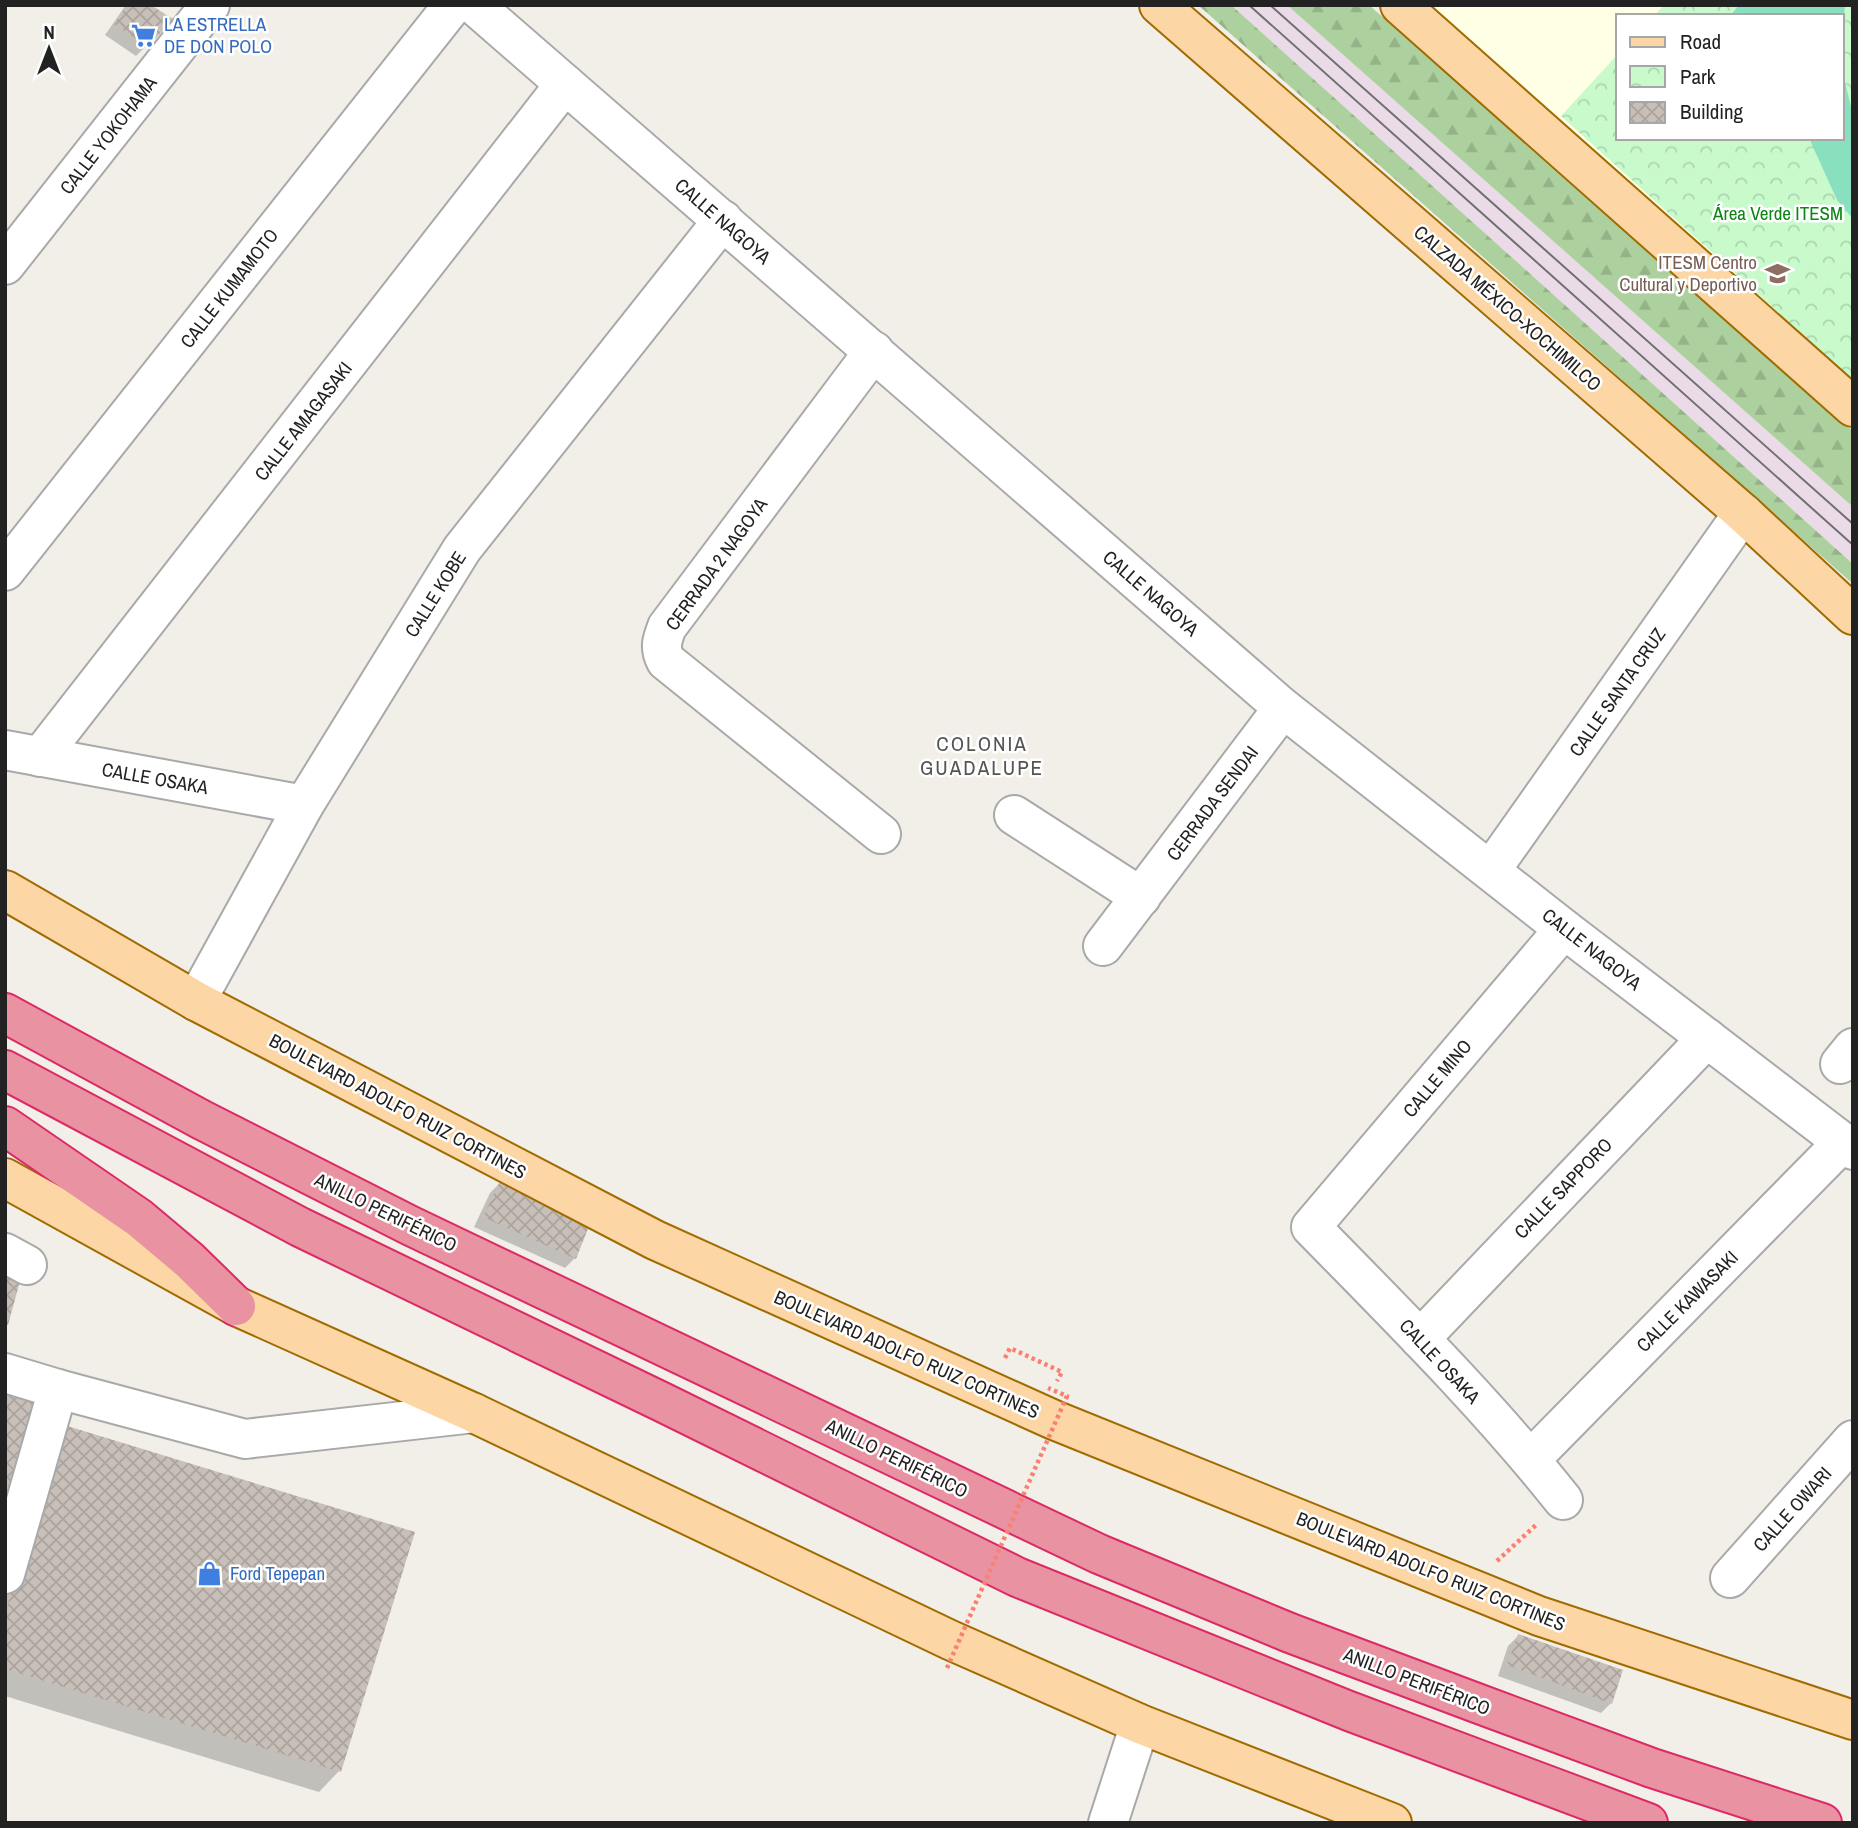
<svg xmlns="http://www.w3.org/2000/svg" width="1858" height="1828" font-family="'Archivo Narrow',sans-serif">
	<defs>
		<pattern id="forest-firs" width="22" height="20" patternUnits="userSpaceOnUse" patternTransform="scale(1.75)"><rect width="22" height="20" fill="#add19e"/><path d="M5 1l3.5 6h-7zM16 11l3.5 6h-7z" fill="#95b388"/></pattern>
		<pattern id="park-crowns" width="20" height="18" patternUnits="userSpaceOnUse" patternTransform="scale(1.75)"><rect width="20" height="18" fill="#c8facc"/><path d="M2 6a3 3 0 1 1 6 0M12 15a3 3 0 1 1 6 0" fill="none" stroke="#acd6af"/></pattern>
		<pattern id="building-cross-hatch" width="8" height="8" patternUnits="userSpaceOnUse" patternTransform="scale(1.75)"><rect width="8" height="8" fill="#c7bfb8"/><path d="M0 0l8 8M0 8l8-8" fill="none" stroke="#aba49e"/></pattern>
	</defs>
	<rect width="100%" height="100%" fill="#f2efe9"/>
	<path fill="#ffffe5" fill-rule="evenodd" d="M 1400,5 L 1853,5 L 1853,407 ZM 1618,16 L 1842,16 L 1842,138 L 1618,138 Z"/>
	<path fill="#ebdbe8" d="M 1231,5 L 1287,5 L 1853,507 L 1853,564 Z"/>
	<g fill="url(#forest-firs)">
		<path d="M 1198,5 L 1231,5 L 1853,564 L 1853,584 Z"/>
		<path d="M 1287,5 L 1369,5 L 1853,431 L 1853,507 Z"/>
	</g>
	<path fill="url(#park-crowns)" d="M 1664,5 L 1853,5 L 1853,380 L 1561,116 L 1618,54 L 1618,138 L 1842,138 L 1842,16 L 1654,16 Z"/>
	<g fill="#88e0be">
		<path d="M 1739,5 L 1845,5 L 1842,34 L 1842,16 L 1730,16 Z"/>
		<path d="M 1842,70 L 1853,115 L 1853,219 L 1837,200 L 1809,138 L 1842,138 Z"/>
	</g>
	<g fill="#0003">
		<path d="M 126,5 L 148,5 L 146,46 L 136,56 L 105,35 Z"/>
		<path d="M 500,1183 L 575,1258 L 565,1268 L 474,1227 L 490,1193 Z"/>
		<path d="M 5,1570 L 339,1771 L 319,1792 L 5,1696 Z"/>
		<path d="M 1518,1636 L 1611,1703 L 1601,1713 L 1498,1676 L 1508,1646 Z"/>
	</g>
	<g fill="url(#building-cross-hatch)">
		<path d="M 127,5 L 151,5 L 173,19 L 148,47 L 114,24 Z"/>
		<path d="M 500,1181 L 591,1221 L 576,1259 L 483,1217 Z"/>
		<path d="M 5,1266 L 22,1274 L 8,1325 L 5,1324 Z"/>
		<path d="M 5,1382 L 45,1394 L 5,1531 Z"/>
		<path d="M 64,1425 L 415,1532 L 341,1772 L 5,1669 L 5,1613 Z"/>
		<path d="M 1518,1634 L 1623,1670 L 1612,1704 L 1507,1665 Z"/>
	</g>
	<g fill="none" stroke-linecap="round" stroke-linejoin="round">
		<defs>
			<g id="minor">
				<path d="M 474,5 L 1283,708 L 1564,929 L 1853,1150"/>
				<path d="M 5,265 L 210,5"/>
				<path d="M 874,351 L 667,627 C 662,640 659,648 666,661 L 881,834"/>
				<path d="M 5,571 L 453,5"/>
				<path d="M 5,750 L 304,805"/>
				<path d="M 40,757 L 565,84"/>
				<path d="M 1014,815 L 1141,897"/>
				<path d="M 1491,870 L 1743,513"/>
				<path d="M 1103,946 L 1283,708"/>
				<path d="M 196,1001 L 304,805 L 462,549 L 723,220"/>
				<path d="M 1840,1064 L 1853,1048"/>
				<path d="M 5,1253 L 27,1265"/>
				<path d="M 1420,1339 L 1707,1038"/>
				<path d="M 5,1373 L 58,1389 L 245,1439 L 474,1413"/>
				<path d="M 1531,1459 L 1843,1142"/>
				<path d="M 1563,1500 C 1486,1403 1397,1315 1311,1227 L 1564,929"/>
				<path d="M 5,1574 L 58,1389"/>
				<path d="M 1730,1578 L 1853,1440"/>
				<path d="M 1108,1823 L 1140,1724"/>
			</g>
			<g id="major">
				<path d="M 1159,5 L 1743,513 L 1853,615"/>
				<path d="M 1400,5 L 1853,407"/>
				<path d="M 5,890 L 196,1001 L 655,1240 L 1054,1420 L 1539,1616 L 1853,1720"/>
				<path d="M 5,1178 L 236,1306 L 474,1413 L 950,1640 L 1140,1724 L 1392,1823"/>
			</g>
			<g id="highway">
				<path d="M 5,1013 L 202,1120 L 411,1226 L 1099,1554 L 1290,1633 L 1482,1705 L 1652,1768 L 1822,1823"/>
				<path d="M 5,1070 L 300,1227 L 662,1402 L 1017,1577 L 1349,1711 L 1648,1823"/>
				<path d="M 5,1126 L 139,1218 L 189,1260 L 236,1306"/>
			</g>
		</defs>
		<use href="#minor" stroke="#a9a9a9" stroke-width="42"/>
		<use href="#major" stroke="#a06b00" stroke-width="42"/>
		<use href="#highway" stroke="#dc2a67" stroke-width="42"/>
		<g stroke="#fa8072" stroke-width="4.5" stroke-dasharray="3.5 3.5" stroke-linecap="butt">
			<path d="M 1005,1358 L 1010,1348 L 1062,1372 L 1057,1381"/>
			<path d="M 1497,1561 L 1537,1524"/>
		</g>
		<use href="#minor" stroke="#fff" stroke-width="38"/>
		<use href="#major" stroke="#fcd6a4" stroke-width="38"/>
		<use href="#highway" stroke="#e892a2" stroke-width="38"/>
		<g stroke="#707070" stroke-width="2">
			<path d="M 1249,5 L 1853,545"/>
			<path d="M 1270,5 L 1853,524"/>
		</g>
		<path stroke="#fa8072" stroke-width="4.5" stroke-dasharray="3.5 3.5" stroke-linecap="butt" d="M 947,1668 L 1067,1396 L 1048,1388"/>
	</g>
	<defs>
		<symbol id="supermarket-bare" viewBox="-9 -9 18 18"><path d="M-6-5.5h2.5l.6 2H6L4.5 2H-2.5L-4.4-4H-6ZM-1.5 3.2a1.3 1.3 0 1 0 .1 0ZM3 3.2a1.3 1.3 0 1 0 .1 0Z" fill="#3f7fe0" stroke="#fff" stroke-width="2.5" paint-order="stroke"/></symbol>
		<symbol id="university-bare" viewBox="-9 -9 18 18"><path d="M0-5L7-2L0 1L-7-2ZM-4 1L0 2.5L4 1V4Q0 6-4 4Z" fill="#8d6e63" stroke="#fff" stroke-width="2.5" paint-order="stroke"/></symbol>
		<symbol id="shop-bare" viewBox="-9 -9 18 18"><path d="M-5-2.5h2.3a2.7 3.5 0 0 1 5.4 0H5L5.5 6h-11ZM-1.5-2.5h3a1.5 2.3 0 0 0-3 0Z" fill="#3f7fe0" stroke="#fff" stroke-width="2.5" paint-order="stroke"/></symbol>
	</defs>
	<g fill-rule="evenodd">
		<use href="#supermarket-bare" x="126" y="18" width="35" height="35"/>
		<use href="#university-bare" x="1760" y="256" width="35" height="35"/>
		<use href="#shop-bare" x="192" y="1556" width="35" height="35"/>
	</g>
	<g text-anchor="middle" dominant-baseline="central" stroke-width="5" stroke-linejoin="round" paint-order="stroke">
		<g font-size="19" fill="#366cbe" stroke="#fff" text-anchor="start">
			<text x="164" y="24">LA ESTRELLA<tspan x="164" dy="22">DE DON POLO</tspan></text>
			<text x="230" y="1573">Ford Tepepan</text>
		</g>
		<g font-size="19" fill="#222" stroke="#fff">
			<text transform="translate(108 135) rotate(-52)">CALLE YOKOHAMA</text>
			<text transform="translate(723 221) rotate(41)">CALLE NAGOYA</text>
			<text transform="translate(229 288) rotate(-52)">CALLE KUMAMOTO</text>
			<text transform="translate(1508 308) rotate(41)">CALZADA MÉXICO-XOCHIMILCO</text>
			<text transform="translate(303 421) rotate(-52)">CALLE AMAGASAKI</text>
			<text transform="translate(716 564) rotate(-54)">CERRADA 2 NAGOYA</text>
			<text transform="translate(1151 593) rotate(41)">CALLE NAGOYA</text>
			<text transform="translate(435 594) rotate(-58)">CALLE KOBE</text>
			<text transform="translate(1617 692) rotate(-55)">CALLE SANTA CRUZ</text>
			<text transform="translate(155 778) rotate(10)">CALLE OSAKA</text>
			<text transform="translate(1212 803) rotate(-53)">CERRADA SENDAI</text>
			<text transform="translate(1592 949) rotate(38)">CALLE NAGOYA</text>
			<text transform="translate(1437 1078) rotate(-50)">CALLE MINO</text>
			<text transform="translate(398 1106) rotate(28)">BOULEVARD ADOLFO RUIZ CORTINES</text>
			<text transform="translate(1563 1188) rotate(-46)">CALLE SAPPORO</text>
			<text transform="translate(386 1212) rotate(26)">ANILLO PERIFÉRICO</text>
			<text transform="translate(1687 1301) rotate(-45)">CALLE KAWASAKI</text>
			<text transform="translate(907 1354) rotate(24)">BOULEVARD ADOLFO RUIZ CORTINES</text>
			<text transform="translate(1440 1361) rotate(47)">CALLE OSAKA</text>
			<text transform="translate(897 1458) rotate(26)">ANILLO PERIFÉRICO</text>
			<text transform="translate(1792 1509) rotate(-48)">CALLE OWARI</text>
			<text transform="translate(1431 1571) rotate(22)">BOULEVARD ADOLFO RUIZ CORTINES</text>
			<text transform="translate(1417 1681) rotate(21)">ANILLO PERIFÉRICO</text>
		</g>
		<g font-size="19" fill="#0c8416" stroke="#fff">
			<text x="1778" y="213">Área Verde ITESM</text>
		</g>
		<g font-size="19" fill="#785e54" stroke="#fff" text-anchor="end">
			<text x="1757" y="262">ITESM Centro<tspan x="1757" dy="22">Cultural y Deportivo</tspan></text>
		</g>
		<g font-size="21" letter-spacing="2" fill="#555" stroke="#fff">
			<text x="982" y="743">COLONIA<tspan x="982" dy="24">GUADALUPE</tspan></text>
		</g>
	</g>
	<rect width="1858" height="1828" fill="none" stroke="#222222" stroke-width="14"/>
	<rect x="1616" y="14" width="228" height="126" fill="#ffffff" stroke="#a7a7a7" stroke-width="2"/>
	<rect x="1630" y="37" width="35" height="10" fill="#fcd6a4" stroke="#a7a7a7" stroke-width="2"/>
	<text x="1680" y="49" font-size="21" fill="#222222">Road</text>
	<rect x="1630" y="66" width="35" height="21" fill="url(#park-crowns)" stroke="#a7a7a7" stroke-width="2"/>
	<text x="1680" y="84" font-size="21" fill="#222222">Park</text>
	<rect x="1630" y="102" width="35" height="21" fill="url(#building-cross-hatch)" stroke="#a7a7a7" stroke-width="2"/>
	<text x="1680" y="119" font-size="21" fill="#222222">Building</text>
	<g transform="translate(49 49)" stroke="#ffffff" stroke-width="5" paint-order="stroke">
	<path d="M0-5L12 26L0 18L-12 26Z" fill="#222222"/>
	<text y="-10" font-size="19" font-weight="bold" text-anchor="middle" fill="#222222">N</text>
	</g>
</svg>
